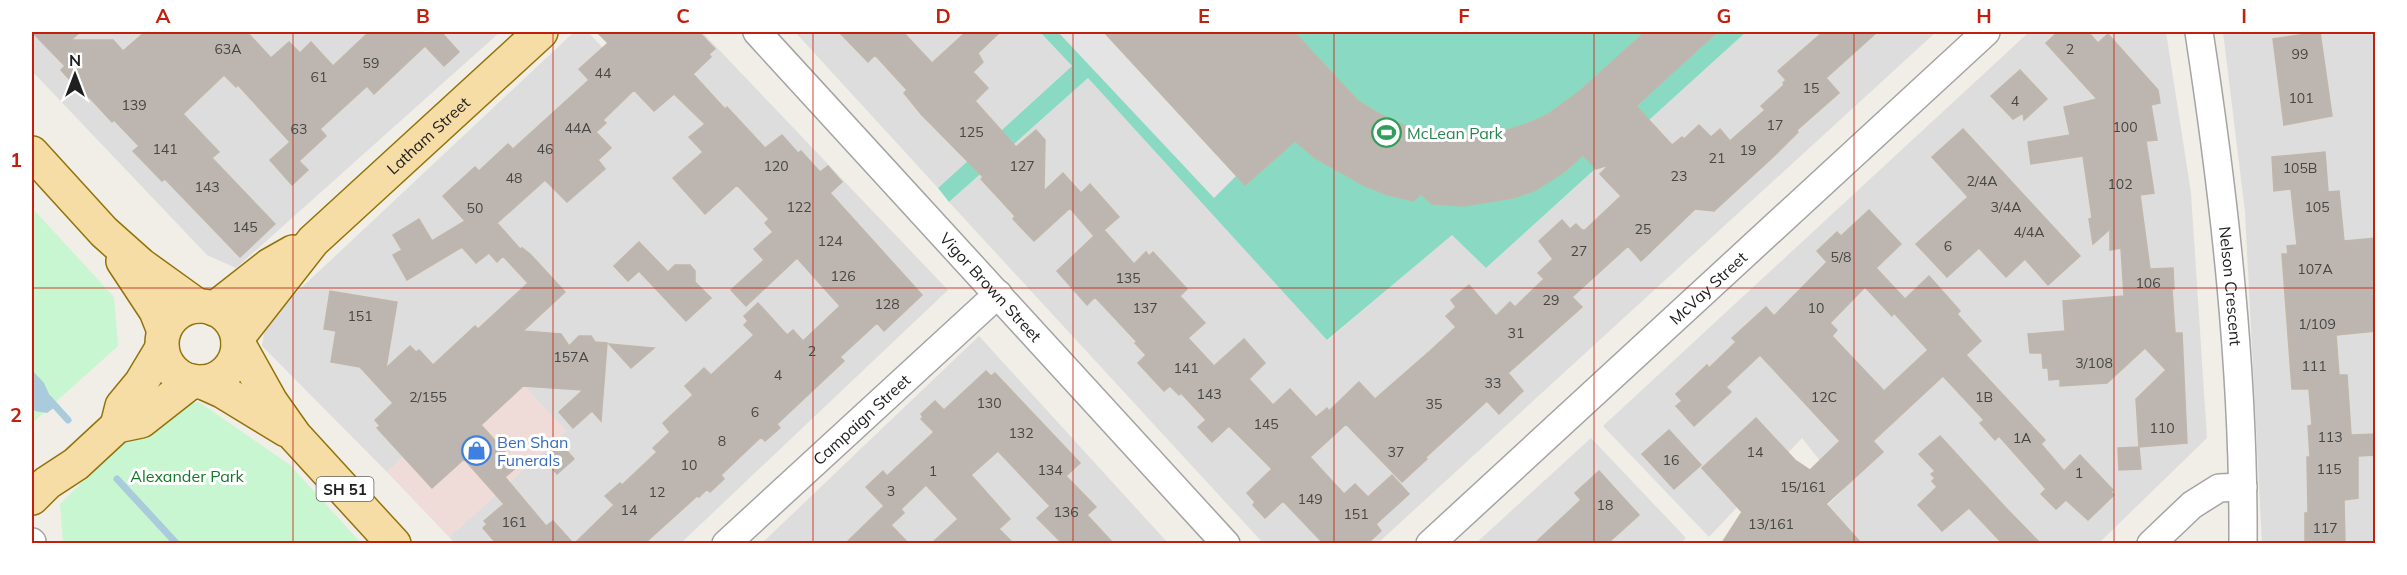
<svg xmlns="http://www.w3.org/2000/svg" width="2407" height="575" font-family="Mulish,sans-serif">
	<rect width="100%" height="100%" fill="#f0eee7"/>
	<g fill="#dedddd">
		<path d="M 32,32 L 500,32 L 236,268 L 207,255 L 32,71 Z"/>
		<path d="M 574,32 L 588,32 L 625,72 L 671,32 L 702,32 L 948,290 L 681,543 L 455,543 L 449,537 L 566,431 L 504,365 L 387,472 L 262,346 L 266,321 Z"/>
		<path d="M 795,32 L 1040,32 L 1072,66 L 938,188 Z"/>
		<path d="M 1746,32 L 1936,32 L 1378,543 L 1263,543 L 949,202 L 1088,78 L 1328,340 L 1452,234 L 1486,268 Z"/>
		<path d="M 2029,32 L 2166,32 L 2191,193 L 2207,438 L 2099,543 L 1789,543 L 1843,490 L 1802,438 L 1709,537 L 1603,426 Z"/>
		<path d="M 2223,32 L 2375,32 L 2375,543 L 2262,543 L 2245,212 Z"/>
		<path d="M 979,336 L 1168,543 L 761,544 Z"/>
		<path d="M 1591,438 L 1686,538 L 1680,544 L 1475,544 Z"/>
	</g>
	<path fill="#efdbd7" d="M 505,365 L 566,431 L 449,537 L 387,472 Z"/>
	<g fill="#c7f6d0">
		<path d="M 32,208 L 114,297 L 118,346 L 32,423 Z"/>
		<path d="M 199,402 L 290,465 L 361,543 L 63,543 L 60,504 L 154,412 Z"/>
	</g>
	<path fill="#8adac3" d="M 1040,32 L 1746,32 L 1486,268 L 1452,235 L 1327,340 L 1088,78 L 949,202 L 938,188 L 1072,66 Z"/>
	<path fill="#e4e4e4" d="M 1058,32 L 1104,32 L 1236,176 L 1214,198 Z"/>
	<path fill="#aacbdb" d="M 32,370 L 44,383 L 55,407 L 47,413 L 35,411 L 32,407 Z"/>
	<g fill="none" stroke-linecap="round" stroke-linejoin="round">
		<g stroke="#aacbdb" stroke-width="7">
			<path d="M 49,399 L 68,420"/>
			<path d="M 117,479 L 177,544"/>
		</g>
	</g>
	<g fill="#bdb6b0" stroke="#c1b6aa" stroke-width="1.5" fill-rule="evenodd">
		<path d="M 32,32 L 80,32 L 71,40 L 113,40 L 123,51 L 145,32 L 247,32 L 271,58 L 289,42 L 300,53 L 311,42 L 333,66 L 369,32 L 441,32 L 459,52 L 444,66 L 425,46 L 374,94 L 367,86 L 320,129 L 326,136 L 299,161 L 308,170 L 292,185 L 270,160 L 290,142 L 238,85 L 236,87 L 224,75 L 183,114 L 219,152 L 212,158 L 275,224 L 240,257 L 165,179 L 162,181 L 133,151 L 139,146 L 114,120 L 112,122 L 89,97 L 87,99 L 61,70 L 65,66 Z"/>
		<path d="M 597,32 L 699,32 L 715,49 L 709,54 L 711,57 L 693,74 L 725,109 L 727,107 L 765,148 L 782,135 L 798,153 L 801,151 L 820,172 L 828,166 L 842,182 L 830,193 L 922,295 L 884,331 L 877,323 L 840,357 L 844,361 L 777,424 L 780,428 L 765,441 L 761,437 L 721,475 L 724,479 L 710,492 L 707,489 L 699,497 L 697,496 L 645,543 L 575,543 L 614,505 L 605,496 L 620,483 L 622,485 L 657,452 L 653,448 L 670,432 L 663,423 L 693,395 L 685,386 L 704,368 L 711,375 L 754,335 L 744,325 L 748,321 L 744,316 L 758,303 L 787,335 L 793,330 L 803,341 L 840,306 L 797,258 L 746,306 L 731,290 L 764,260 L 754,249 L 773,232 L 765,223 L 769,219 L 737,185 L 705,214 L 673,178 L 703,152 L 689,137 L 705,124 L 674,94 L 654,111 L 634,90 L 603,120 L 606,123 L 596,132 L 611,148 L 598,160 L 605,169 L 567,202 L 545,180 L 497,223 L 520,249 L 522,248 L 530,254 L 565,292 L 523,331 L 561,334 L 569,346 L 579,336 L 591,336 L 595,342 L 607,343 L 601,421 L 592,411 L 573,428 L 559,412 L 583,390 L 523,386 L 481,425 L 518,466 L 505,477 L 546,526 L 553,521 L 573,543 L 496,543 L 483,528 L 487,524 L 484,521 L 504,504 L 464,459 L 432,488 L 377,428 L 380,426 L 375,420 L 393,403 L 360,367 L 331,362 L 336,331 L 324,329 L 330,291 L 397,302 L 386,368 L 410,346 L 416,352 L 419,350 L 433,365 L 475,326 L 478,329 L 528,283 L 503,256 L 497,262 L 489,253 L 476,263 L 462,247 L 407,280 L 393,255 L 402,250 L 393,235 L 419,219 L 432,241 L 465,221 L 443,196 L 475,167 L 479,171 L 508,144 L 513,149 L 589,80 L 579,69 L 608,43 Z"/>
		<path d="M 839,32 L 903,32 L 932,63 L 966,32 L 1000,32 L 978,53 L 983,62 L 973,72 L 988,88 L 975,101 L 1016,147 L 1036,130 L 1045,140 L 1044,191 L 1063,173 L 1081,193 L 1090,184 L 1119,217 L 1104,230 L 1134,264 L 1146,252 L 1149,256 L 1153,252 L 1187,289 L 1180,296 L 1205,323 L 1188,338 L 1214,366 L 1244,339 L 1265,363 L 1249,379 L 1273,405 L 1290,389 L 1316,417 L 1327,408 L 1329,411 L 1359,382 L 1375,399 L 1430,351 L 1456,327 L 1446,316 L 1456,307 L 1451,300 L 1469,285 L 1496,316 L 1510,302 L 1515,307 L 1544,279 L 1538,273 L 1553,259 L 1539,241 L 1562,220 L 1570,229 L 1576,224 L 1582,230 L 1585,230 L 1621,196 L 1600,174 L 1609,165 L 1596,169 L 1583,155 L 1564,172 L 1534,191 L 1513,198 L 1463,206 L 1432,204 L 1421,194 L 1413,201 L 1388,195 L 1365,186 L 1315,158 L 1295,141 L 1245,185 L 1104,32 L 1294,32 L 1358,101 L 1377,113 L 1407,127 L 1444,135 L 1478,135 L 1507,130 L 1527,124 L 1547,115 L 1580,91 L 1645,32 L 1717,32 L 1636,106 L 1672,145 L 1682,137 L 1684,139 L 1699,125 L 1711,137 L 1720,129 L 1730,141 L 1765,110 L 1761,106 L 1784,85 L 1783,83 L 1786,80 L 1778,71 L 1823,32 L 1877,32 L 1826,78 L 1839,93 L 1797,130 L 1798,132 L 1773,157 L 1714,211 L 1695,209 L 1641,261 L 1628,246 L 1572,297 L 1582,307 L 1508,373 L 1523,391 L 1499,414 L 1487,401 L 1425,458 L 1427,459 L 1402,482 L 1346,424 L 1310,457 L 1344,494 L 1355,484 L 1368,497 L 1392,475 L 1409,494 L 1376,524 L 1381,531 L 1368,543 L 1323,543 L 1283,501 L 1265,518 L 1253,505 L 1255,502 L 1247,493 L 1272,469 L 1229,426 L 1212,442 L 1198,427 L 1206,420 L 1181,393 L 1179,395 L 1170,386 L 1164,391 L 1138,363 L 1146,355 L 1135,343 L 1137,342 L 1095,297 L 1087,305 L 1057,271 L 1094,236 L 1070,208 L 1034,241 L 1013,219 L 1015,216 L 981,179 L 983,177 L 921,114 L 904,93 L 907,90 L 875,55 L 868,62 Z"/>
		<path d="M 2058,32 L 2088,32 L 2098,43 L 2108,34 L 2158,90 L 2160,103 L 2151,105 L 2157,140 L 2146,141 L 2154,193 L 2140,195 L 2150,269 L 2173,268 L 2174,289 L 2172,289 L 2175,333 L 2182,333 L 2187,443 L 2139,447 L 2136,399 L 2166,370 L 2145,348 L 2107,383 L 2060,386 L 2060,379 L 2049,380 L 2048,368 L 2043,368 L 2042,353 L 2030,353 L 2028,334 L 2065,331 L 2063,301 L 2124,296 L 2121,248 L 2110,250 L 2110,229 L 2093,244 L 2089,219 L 2092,218 L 2083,156 L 2031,164 L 2028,142 L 2070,135 L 2064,107 L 2097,99 L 2046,43 Z"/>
		<path d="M 2320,32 L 2332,116 L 2284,125 L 2273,39 Z"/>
		<path d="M 2020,70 L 2047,99 L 2024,120 L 2023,113 L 2013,119 L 1991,96 Z"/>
		<path d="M 1963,129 L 2080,256 L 2048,285 L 2025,259 L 2006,277 L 1979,248 L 1947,277 L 1916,244 L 1968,197 L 1932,157 Z"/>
		<path d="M 2325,152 L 2328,192 L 2339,191 L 2344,241 L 2376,238 L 2376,331 L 2336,335 L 2339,375 L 2347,375 L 2351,435 L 2376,434 L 2376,455 L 2358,456 L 2358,498 L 2344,500 L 2345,543 L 2305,543 L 2305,513 L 2308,513 L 2307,457 L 2310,457 L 2308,426 L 2312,425 L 2309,389 L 2292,389 L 2282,254 L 2288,254 L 2287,246 L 2297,245 L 2291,189 L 2274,191 L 2272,157 Z"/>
		<path d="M 1869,210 L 1901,244 L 1876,268 L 1905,299 L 1929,276 L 1960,311 L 1957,314 L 1981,341 L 1966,355 L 2045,440 L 2041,444 L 2064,471 L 2080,455 L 2113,490 L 2111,492 L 2114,495 L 2088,520 L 2066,500 L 2056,509 L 2041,494 L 2046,489 L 1999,436 L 1995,440 L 1980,423 L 1984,420 L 1943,376 L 1873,441 L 1883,452 L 1826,504 L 1861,543 L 1722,543 L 1742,512 L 1702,468 L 1756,418 L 1795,460 L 1810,470 L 1840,441 L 1760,355 L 1726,387 L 1731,392 L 1694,426 L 1676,406 L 1682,401 L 1676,394 L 1707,365 L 1709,368 L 1736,342 L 1732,338 L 1766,307 L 1774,316 L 1827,262 L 1817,251 L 1837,232 L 1841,236 ZM 1865,287 L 1892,316 L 1894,313 L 1928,350 L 1884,391 L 1832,336 L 1837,330 L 1830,323 Z"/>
		<path d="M 639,242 L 668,272 L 675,265 L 690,265 L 695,271 L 695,282 L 711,298 L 686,321 L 639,271 L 628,281 L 614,266 Z"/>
		<path d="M 609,344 L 654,348 L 631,368 Z"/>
		<path d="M 986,371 L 991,376 L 995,373 L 1080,463 L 1066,476 L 1096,507 L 1087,515 L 1113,543 L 1062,543 L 1037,518 L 1050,506 L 998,451 L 971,475 L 1010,519 L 999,529 L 1013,543 L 932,543 L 958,519 L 926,485 L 901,509 L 904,513 L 891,525 L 908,543 L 846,543 L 884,506 L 866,487 L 883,471 L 887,476 L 934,432 L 921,419 L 923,417 L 921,414 L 935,401 L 944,410 Z"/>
		<path d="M 1669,430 L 1701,465 L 1674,489 L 1642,454 Z"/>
		<path d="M 1940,436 L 2005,507 L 2040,543 L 2002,543 L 1969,508 L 1942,531 L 1918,505 L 1937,487 L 1932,481 L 1935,478 L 1931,474 L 1935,471 L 1919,454 Z"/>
		<path d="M 560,443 L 574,459 L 557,474 L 543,458 Z"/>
		<path d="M 2139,447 L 2141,469 L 2119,470 L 2118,448 Z"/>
		<path d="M 1599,471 L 1639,515 L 1608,543 L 1535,543 L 1581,500 L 1575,493 Z"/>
	</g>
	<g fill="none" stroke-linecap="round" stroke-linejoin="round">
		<defs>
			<g id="minor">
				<path id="s1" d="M 757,32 L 1226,544"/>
				<path id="s2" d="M 2199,32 C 2225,201 2244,372 2243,544"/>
				<path d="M 32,542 L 32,544"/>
				<path id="s3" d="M 726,544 L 998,294"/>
				<path id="s4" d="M 1430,544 L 1986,32"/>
				<path d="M 2151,544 L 2192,505 L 2219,488 L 2243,487"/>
			</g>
			<g id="major">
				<path d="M 32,153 L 104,232 L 141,265 L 198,306"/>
				<path d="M 123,261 L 156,311 L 164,331"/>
				<circle cx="200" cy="344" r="38"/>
				<path d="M 214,309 L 270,265 L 293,252"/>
				<path id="s5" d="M 238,337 L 313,241 L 541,32"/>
				<path d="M 238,343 L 271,402 L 295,436 L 394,544"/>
				<path d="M 202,382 L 222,391 L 286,430"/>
				<path d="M 117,426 L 122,406 L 141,383 L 162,348"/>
				<path d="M 32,498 L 47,483 L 76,464 L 117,426 L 141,421 L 192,381"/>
			</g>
		</defs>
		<use href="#minor" stroke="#a4a4a4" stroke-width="30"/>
		<use href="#major" stroke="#927309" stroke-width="36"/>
		<use href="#minor" stroke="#fff" stroke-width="27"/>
		<use href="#major" stroke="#f6dca5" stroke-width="33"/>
	</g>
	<path fill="none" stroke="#c31f0d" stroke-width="1.5" stroke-opacity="0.55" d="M 293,32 L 293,544M 553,32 L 553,544M 813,32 L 813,544M 1073,32 L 1073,544M 1334,32 L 1334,544M 1594,32 L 1594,544M 1854,32 L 1854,544M 2114,32 L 2114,544M 32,288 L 2376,288"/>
	<defs>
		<symbol id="stadium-ring" viewBox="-11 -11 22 22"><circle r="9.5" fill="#fff" stroke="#2e9e5b" stroke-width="1.5"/><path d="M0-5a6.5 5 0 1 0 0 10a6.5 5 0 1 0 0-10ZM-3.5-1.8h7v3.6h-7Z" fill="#2e9e5b"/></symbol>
		<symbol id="shop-ring" viewBox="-11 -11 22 22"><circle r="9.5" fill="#fff" stroke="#3f7fe0" stroke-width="1.5"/><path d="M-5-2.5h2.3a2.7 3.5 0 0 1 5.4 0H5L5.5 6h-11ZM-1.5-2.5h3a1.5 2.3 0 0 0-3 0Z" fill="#3f7fe0"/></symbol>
	</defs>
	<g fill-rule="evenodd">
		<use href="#stadium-ring" x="1370" y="116" width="33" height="33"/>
		<use href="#shop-ring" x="460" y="434" width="33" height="33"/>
	</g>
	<g text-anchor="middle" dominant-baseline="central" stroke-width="6" stroke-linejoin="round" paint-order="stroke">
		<g font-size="14" fill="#474644">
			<text x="228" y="49">63A</text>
			<text x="2070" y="49">2</text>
			<text x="2300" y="54">99</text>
			<text x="371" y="63">59</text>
			<text x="603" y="73">44</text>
			<text x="319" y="77">61</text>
			<text x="1811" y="88">15</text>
			<text x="2301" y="98">101</text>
			<text x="2015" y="101">4</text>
			<text x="134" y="105">139</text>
			<text x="1775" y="125">17</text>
			<text x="2125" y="127">100</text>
			<text x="578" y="128">44A</text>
			<text x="299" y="129">63</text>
			<text x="971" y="132">125</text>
			<text x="165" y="149">141</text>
			<text x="545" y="149">46</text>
			<text x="1748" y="150">19</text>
			<text x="1717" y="158">21</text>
			<text x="776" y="166">120</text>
			<text x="1022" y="166">127</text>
			<text x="2300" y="168">105B</text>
			<text x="1679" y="176">23</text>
			<text x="514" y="178">48</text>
			<text x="1982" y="181">2/4A</text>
			<text x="2120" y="184">102</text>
			<text x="207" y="187">143</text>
			<text x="799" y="207">122</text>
			<text x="2006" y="207">3/4A</text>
			<text x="2317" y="207">105</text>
			<text x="475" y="208">50</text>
			<text x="245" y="227">145</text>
			<text x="1643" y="229">25</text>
			<text x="2029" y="232">4/4A</text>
			<text x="830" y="241">124</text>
			<text x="1948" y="246">6</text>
			<text x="1579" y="251">27</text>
			<text x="1841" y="257">5/8</text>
			<text x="2315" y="269">107A</text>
			<text x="843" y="276">126</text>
			<text x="1128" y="278">135</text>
			<text x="2148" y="283">106</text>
			<text x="1551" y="300">29</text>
			<text x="887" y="304">128</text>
			<text x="1145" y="308">137</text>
			<text x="1816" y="308">10</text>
			<text x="360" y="316">151</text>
			<text x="2317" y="324">1/109</text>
			<text x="1516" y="333">31</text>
			<text x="812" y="351">2</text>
			<text x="571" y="357">157A</text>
			<text x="2094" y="363">3/108</text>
			<text x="2314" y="366">111</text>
			<text x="1186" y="368">141</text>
			<text x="778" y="375">4</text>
			<text x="1493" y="383">33</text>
			<text x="1209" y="394">143</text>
			<text x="428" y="397">2/155</text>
			<text x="1824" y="397">12C</text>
			<text x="1984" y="397">1B</text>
			<text x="989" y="403">130</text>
			<text x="1434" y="404">35</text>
			<text x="755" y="412">6</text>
			<text x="1266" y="424">145</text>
			<text x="2162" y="428">110</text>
			<text x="1021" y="433">132</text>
			<text x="2330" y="437">113</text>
			<text x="2022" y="438">1A</text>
			<text x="722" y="441">8</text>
			<text x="1396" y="452">37</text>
			<text x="1755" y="452">14</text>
			<text x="1671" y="460">16</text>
			<text x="689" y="465">10</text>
			<text x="2329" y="469">115</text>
			<text x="1050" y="470">134</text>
			<text x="933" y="471">1</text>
			<text x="2079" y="473">1</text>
			<text x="1803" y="487">15/161</text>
			<text x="891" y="491">3</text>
			<text x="657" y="492">12</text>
			<text x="1310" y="499">149</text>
			<text x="1605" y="505">18</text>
			<text x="629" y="510">14</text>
			<text x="1066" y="512">136</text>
			<text x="1356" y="514">151</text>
			<text x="514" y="522">161</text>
			<text x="1771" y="524">13/161</text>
			<text x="2325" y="528">117</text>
		</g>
		<rect fill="#fff" stroke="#636363" stroke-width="1.5" x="316.5" y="477" width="57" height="24" rx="4.5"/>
		<g font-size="15" font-weight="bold" fill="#202020">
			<text x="345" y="489">SH 51</text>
		</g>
		<g font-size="16" fill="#27864d" stroke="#fff" text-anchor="start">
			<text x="1407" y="133">McLean Park</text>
		</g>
		<g font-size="16" fill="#202020" stroke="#fff">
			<text stroke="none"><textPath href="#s5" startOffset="278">Latham Street</textPath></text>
			<text stroke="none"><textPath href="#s1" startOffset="346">Vigor Brown Street</textPath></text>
			<text stroke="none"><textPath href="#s2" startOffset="256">Nelson Crescent</textPath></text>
			<text stroke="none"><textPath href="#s4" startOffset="378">McVay Street</textPath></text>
			<text stroke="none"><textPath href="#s3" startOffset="184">Campaign Street</textPath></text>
		</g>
		<g font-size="16" fill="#366cbe" stroke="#fff" text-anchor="start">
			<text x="497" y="442">Ben Shan<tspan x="497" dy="18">Funerals</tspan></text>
		</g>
		<g font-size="16" fill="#137926" stroke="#fff">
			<text x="187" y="476">Alexander Park</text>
		</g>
	</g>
	<rect width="2407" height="575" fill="none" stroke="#ffffff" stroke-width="66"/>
	<g transform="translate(75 75)" stroke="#ffffff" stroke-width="4.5" paint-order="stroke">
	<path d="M0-4.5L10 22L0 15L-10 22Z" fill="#202020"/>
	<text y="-9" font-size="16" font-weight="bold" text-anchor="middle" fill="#202020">N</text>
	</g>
	<rect x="33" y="33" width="2341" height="509" fill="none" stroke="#c31f0d" stroke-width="2"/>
	<g font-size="20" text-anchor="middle" font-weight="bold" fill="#c31f0d">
		<text x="163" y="23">A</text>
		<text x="423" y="23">B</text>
		<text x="683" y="23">C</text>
		<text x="943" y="23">D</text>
		<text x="1204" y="23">E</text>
		<text x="1464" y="23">F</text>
		<text x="1724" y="23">G</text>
		<text x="1984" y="23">H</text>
		<text x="2244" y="23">I</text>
		<text x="16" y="167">1</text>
		<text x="16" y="422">2</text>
	</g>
</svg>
